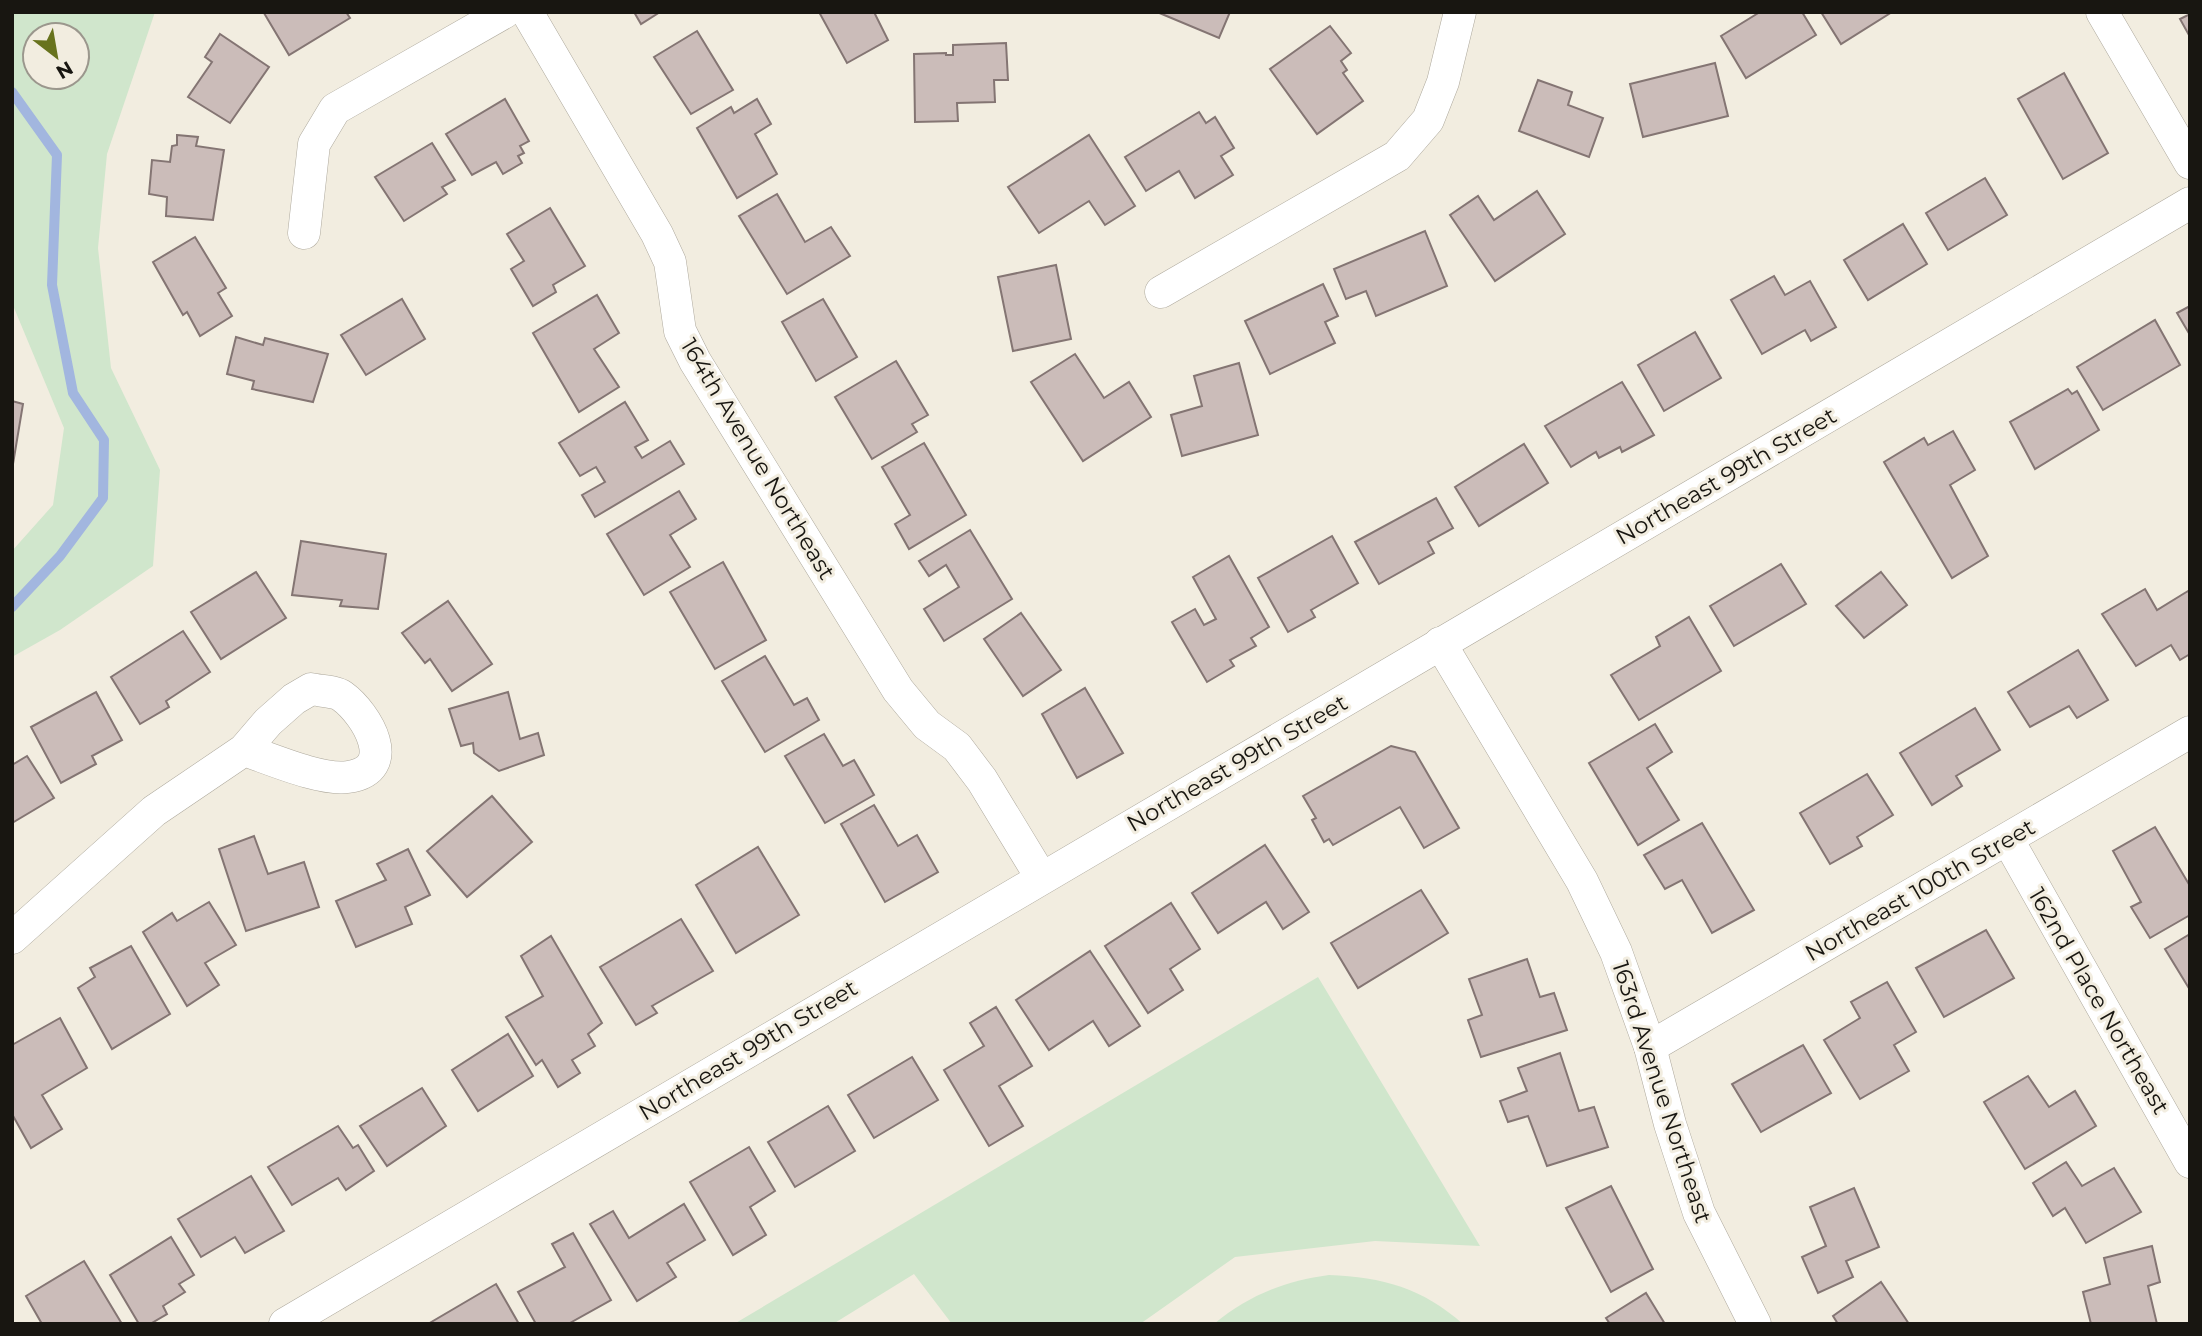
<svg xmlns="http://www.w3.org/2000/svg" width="2202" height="1336" font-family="Montserrat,sans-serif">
	<rect width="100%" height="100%" fill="#f2ede0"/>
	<g fill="#d0e6cc" fill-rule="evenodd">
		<path d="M 12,12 L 155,12 L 107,154 L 98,248 L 111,368 L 160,470 L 153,566 L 60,630 L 12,657 L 12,551 L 53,505 L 64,428 L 12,303 ZM 35,35 L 77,35 L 77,77 L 35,77 Z"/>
		<path d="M 1318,977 L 1480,1246 L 1375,1241 L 1235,1257 L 1140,1324 L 952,1324 L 914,1274 L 833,1324 L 734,1324 Z"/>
		<path d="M 1329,1275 C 1383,1277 1422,1288 1463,1324 L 1214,1324 C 1249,1295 1285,1281 1329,1275 Z"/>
	</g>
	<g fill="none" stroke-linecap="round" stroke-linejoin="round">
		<path stroke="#a2b6df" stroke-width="10" d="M 12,92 L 57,155 L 52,285 L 73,393 L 104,440 L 103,498 L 60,556 L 12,607"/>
	</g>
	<g fill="#cbbcb9" stroke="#847573" stroke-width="2">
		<path d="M 346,12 L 350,18 L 289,55 L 264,13 Z"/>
		<path d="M 634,12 L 660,12 L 641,24 Z"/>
		<path d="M 819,12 L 874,12 L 888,40 L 847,63 Z"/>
		<path d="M 1157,12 L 1230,12 L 1219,38 Z"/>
		<path d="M 1760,12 L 1802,12 L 1816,35 L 1746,78 L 1721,36 Z"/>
		<path d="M 1821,12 L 1892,12 L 1841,44 Z"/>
		<path d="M 2190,14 L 2190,37 L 2180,19 Z"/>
		<path d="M 1330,26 L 1351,53 L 1341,61 L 1347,70 L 1343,73 L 1363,101 L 1317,134 L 1270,69 Z"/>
		<path d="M 697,31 L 733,90 L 691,114 L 654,57 Z"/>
		<path d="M 220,34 L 269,67 L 230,123 L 188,97 L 212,62 L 205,57 Z"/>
		<path d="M 1006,43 L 1008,80 L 994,80 L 995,102 L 957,103 L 958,121 L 915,122 L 914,54 L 946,53 L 946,55 L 953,55 L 953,45 Z"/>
		<path d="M 1715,63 L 1728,116 L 1643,137 L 1630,84 Z"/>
		<path d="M 2064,73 L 2108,153 L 2063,179 L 2018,99 Z"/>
		<path d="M 1538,80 L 1572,92 L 1568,105 L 1603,118 L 1589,157 L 1519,131 Z"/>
		<path d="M 505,99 L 529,141 L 520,146 L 524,153 L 518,156 L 522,163 L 503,174 L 496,162 L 472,175 L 446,134 Z"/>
		<path d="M 757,99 L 771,124 L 755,134 L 777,174 L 737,198 L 697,128 L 731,107 L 734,113 Z"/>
		<path d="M 1199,112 L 1206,123 L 1215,117 L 1234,148 L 1221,156 L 1233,175 L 1195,198 L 1179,171 L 1146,191 L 1125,157 Z"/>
		<path d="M 177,135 L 198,137 L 196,146 L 224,150 L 213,220 L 166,216 L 167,197 L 149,194 L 152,160 L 170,162 L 172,146 L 177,145 Z"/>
		<path d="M 1089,135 L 1135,206 L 1105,225 L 1089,201 L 1039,233 L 1008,187 Z"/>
		<path d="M 432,143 L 455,180 L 442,187 L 447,194 L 404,221 L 375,177 Z"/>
		<path d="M 1985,178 L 2007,215 L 1948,250 L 1926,213 Z"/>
		<path d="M 1537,191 L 1565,234 L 1495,281 L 1450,215 L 1478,196 L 1494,220 Z"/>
		<path d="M 777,194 L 805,242 L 831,227 L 850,256 L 787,294 L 739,216 Z"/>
		<path d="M 550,208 L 585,266 L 553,285 L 556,292 L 533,306 L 511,269 L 524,261 L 507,234 Z"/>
		<path d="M 1903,224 L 1927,264 L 1868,300 L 1844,260 Z"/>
		<path d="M 1425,231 L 1447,286 L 1376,316 L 1366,291 L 1346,299 L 1334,269 Z"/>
		<path d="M 195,237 L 226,288 L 218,293 L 232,316 L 200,336 L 187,312 L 183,315 L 153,262 Z"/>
		<path d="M 1056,265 L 1071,339 L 1013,351 L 998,277 Z"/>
		<path d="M 1774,276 L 1785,295 L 1810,281 L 1836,327 L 1811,341 L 1805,330 L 1762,354 L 1731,300 Z"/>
		<path d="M 1323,284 L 1338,316 L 1325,322 L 1335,343 L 1270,374 L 1245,321 Z"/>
		<path d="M 597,295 L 619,333 L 594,349 L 619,387 L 579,412 L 533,333 Z"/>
		<path d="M 402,299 L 425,339 L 366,375 L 341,335 Z"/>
		<path d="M 823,299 L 857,357 L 816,381 L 782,322 Z"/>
		<path d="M 2190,306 L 2190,335 L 2177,313 Z"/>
		<path d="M 2155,320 L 2180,365 L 2103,410 L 2077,367 Z"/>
		<path d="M 1695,332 L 1721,378 L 1664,411 L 1638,365 Z"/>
		<path d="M 236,337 L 263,345 L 265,338 L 328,354 L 313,402 L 252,389 L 254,381 L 227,374 Z"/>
		<path d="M 1075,354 L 1104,398 L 1129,382 L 1151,417 L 1083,461 L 1031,382 Z"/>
		<path d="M 896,361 L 928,415 L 912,424 L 917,432 L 872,459 L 835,397 Z"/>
		<path d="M 1239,363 L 1258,435 L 1182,456 L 1171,415 L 1202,406 L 1194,376 Z"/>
		<path d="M 1622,382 L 1654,435 L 1622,452 L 1620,447 L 1599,458 L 1596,452 L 1571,467 L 1545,426 Z"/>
		<path d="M 2068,389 L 2072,394 L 2077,391 L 2099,430 L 2035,469 L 2010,422 Z"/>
		<path d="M 12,401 L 23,404 L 13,464 L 12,464 Z"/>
		<path d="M 625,402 L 648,440 L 635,447 L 642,458 L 670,441 L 684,464 L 595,517 L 582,495 L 605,482 L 596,467 L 580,476 L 559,443 Z"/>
		<path d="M 1953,431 L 1975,470 L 1950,485 L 1988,556 L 1952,578 L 1884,462 L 1924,438 L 1928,445 Z"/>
		<path d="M 924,443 L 966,515 L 909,549 L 895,524 L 910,515 L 882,467 Z"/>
		<path d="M 1524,444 L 1548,483 L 1479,526 L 1455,487 Z"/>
		<path d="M 679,491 L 696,519 L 670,535 L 690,567 L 644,595 L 607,534 Z"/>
		<path d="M 1436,498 L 1453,528 L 1428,542 L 1434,553 L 1379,584 L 1355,542 Z"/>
		<path d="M 970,530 L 1012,599 L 944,641 L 924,609 L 959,587 L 946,565 L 929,576 L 919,561 Z"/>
		<path d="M 1332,536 L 1358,583 L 1311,610 L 1315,617 L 1288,632 L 1258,578 Z"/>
		<path d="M 301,541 L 386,554 L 378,609 L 340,606 L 342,600 L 292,595 Z"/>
		<path d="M 1229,556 L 1269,627 L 1251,638 L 1256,646 L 1230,660 L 1234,666 L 1207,682 L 1172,622 L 1195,609 L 1204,625 L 1216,619 L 1193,577 Z"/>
		<path d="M 723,562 L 766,640 L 715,669 L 670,592 Z"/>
		<path d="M 1781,564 L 1806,604 L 1734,646 L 1710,606 Z"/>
		<path d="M 256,572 L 286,618 L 221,659 L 191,612 Z"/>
		<path d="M 1881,572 L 1907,605 L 1864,638 L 1836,606 Z"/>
		<path d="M 2145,589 L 2157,610 L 2188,591 L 2190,594 L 2190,654 L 2180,660 L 2171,645 L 2136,666 L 2102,614 Z"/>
		<path d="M 448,601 L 492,664 L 452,691 L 430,659 L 425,663 L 402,633 Z"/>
		<path d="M 1021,613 L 1061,670 L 1023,696 L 984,639 Z"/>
		<path d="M 1689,617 L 1721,671 L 1639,720 L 1611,675 L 1660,646 L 1656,637 Z"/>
		<path d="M 183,631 L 210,672 L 166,701 L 169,707 L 140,724 L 111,677 Z"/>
		<path d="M 2078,650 L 2108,700 L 2077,718 L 2069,706 L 2030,727 L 2008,692 Z"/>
		<path d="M 765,656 L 794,705 L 807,698 L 819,720 L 765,752 L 722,681 Z"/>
		<path d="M 1085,688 L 1123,753 L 1077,778 L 1042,714 Z"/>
		<path d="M 96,692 L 122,740 L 92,756 L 96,764 L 61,783 L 31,727 Z"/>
		<path d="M 508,692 L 520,739 L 538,733 L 544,755 L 499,771 L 474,753 L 473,743 L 461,746 L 449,709 Z"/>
		<path d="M 1975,708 L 2000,750 L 1956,776 L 1962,786 L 1932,805 L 1900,753 Z"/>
		<path d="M 1655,724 L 1672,752 L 1647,768 L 1679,820 L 1638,845 L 1589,763 Z"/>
		<path d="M 824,734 L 843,766 L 854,760 L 874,795 L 825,823 L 785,756 Z"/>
		<path d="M 1391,746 L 1415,752 L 1459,828 L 1424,848 L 1400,807 L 1333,845 L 1329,839 L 1324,842 L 1312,820 L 1316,818 L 1303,796 Z"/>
		<path d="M 27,756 L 54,798 L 12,823 L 12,765 Z"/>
		<path d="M 1867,774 L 1893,815 L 1857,837 L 1862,846 L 1830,864 L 1800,813 Z"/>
		<path d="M 492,796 L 532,842 L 467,897 L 427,851 Z"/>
		<path d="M 874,805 L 898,846 L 917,835 L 938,872 L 885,902 L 841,824 Z"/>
		<path d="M 1702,823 L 1754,910 L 1712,933 L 1682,880 L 1665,889 L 1644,855 Z"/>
		<path d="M 2155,827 L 2190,886 L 2190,915 L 2150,938 L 2131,907 L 2141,902 L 2113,851 Z"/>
		<path d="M 254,836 L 268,874 L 304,862 L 319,907 L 246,931 L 219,849 Z"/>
		<path d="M 1265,845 L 1309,912 L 1283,929 L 1266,902 L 1218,933 L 1192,893 Z"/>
		<path d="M 758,847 L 799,915 L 736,953 L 696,885 Z"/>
		<path d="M 408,849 L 430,895 L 405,907 L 412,924 L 356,947 L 336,901 L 386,880 L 377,864 Z"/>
		<path d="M 1421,890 L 1448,933 L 1358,988 L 1331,943 Z"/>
		<path d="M 209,902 L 236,945 L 205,963 L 219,985 L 187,1006 L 143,932 L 172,913 L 177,921 Z"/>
		<path d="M 1171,903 L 1200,949 L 1170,969 L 1183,990 L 1148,1013 L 1105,946 Z"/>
		<path d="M 681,919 L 713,971 L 652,1006 L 657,1013 L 636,1025 L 600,967 Z"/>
		<path d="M 1986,930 L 2014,978 L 1944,1017 L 1916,968 Z"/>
		<path d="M 2190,934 L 2190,990 L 2165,949 Z"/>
		<path d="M 551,936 L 602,1023 L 588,1034 L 595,1046 L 572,1060 L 580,1073 L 558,1087 L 542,1060 L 536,1065 L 506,1017 L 543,996 L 521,956 Z"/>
		<path d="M 131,946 L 170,1014 L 112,1049 L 78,988 L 95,977 L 90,968 Z"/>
		<path d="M 1090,951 L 1140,1026 L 1109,1046 L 1093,1021 L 1049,1050 L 1016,1000 Z"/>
		<path d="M 1527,959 L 1540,997 L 1554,993 L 1567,1030 L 1481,1057 L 1468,1020 L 1482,1015 L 1469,979 Z"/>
		<path d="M 1887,982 L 1916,1032 L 1894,1045 L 1909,1071 L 1860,1099 L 1824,1040 L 1860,1018 L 1851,1002 Z"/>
		<path d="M 996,1007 L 1032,1066 L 999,1086 L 1023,1126 L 989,1146 L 944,1070 L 984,1046 L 970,1023 Z"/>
		<path d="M 60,1018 L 87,1068 L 42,1095 L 62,1129 L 31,1148 L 12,1114 L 12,1045 Z"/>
		<path d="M 508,1034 L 533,1076 L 478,1111 L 452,1070 Z"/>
		<path d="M 1803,1045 L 1831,1093 L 1761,1132 L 1732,1084 Z"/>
		<path d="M 1560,1053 L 1579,1111 L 1594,1107 L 1608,1147 L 1547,1166 L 1528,1116 L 1508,1122 L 1500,1101 L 1527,1091 L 1518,1068 Z"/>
		<path d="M 912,1057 L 938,1100 L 874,1138 L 848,1095 Z"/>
		<path d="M 2028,1076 L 2049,1107 L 2075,1091 L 2096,1126 L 2025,1169 L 1984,1102 Z"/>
		<path d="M 422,1088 L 446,1126 L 387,1166 L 360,1126 Z"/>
		<path d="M 828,1106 L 855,1151 L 795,1187 L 768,1142 Z"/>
		<path d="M 338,1126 L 353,1148 L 358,1145 L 374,1171 L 346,1190 L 338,1178 L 292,1205 L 268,1167 Z"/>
		<path d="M 749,1147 L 775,1191 L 750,1207 L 766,1235 L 733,1255 L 690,1182 Z"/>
		<path d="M 2066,1162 L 2082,1186 L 2114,1168 L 2141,1212 L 2086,1243 L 2065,1208 L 2053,1216 L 2033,1183 Z"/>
		<path d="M 251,1176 L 284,1231 L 245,1253 L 235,1237 L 201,1257 L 178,1219 Z"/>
		<path d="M 1611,1186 L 1653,1269 L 1611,1292 L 1566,1208 Z"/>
		<path d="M 1854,1188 L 1879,1247 L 1846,1261 L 1853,1277 L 1818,1293 L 1802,1257 L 1826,1246 L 1810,1207 Z"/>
		<path d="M 684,1204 L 705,1240 L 667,1263 L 676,1277 L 637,1301 L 590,1224 L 613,1211 L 629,1238 Z"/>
		<path d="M 573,1233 L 611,1300 L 568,1324 L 536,1324 L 518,1292 L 565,1267 L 552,1244 Z"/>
		<path d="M 171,1237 L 194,1275 L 179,1284 L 185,1292 L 163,1306 L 167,1314 L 150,1324 L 139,1324 L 110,1275 Z"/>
		<path d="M 2152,1246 L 2160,1282 L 2148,1286 L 2157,1324 L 2091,1324 L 2083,1292 L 2110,1284 L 2104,1258 Z"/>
		<path d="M 84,1261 L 122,1324 L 42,1324 L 26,1296 Z"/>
		<path d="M 1881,1282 L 1909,1324 L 1838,1324 L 1833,1316 Z"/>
		<path d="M 496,1284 L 519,1324 L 428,1324 Z"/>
		<path d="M 1646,1293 L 1665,1324 L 1610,1324 L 1606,1318 Z"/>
	</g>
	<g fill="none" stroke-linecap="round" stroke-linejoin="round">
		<defs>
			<g id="street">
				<path d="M 527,12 L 657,234 L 670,262 L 680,331 L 695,361 L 898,690 L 927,725 L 957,747 L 982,780 L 1041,877"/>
				<path d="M 2102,12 L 2190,163"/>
				<path d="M 304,233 L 314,144 L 335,109 L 505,12"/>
				<path d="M 1161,292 L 1397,156 L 1428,120 L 1443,82 L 1460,12"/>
				<path d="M 1440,643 L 1582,881 L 1616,952 L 1650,1047 L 1670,1124 L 1699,1213 L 1755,1324"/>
				<path d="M 2008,840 L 2190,1162"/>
				<path d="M 12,938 L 154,811 L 244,750 L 268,722 L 294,699 L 311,689 C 320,691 335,691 342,696 C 367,714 400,770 348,777 C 321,781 271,759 244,750"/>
				<path d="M 1650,1047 L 2190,732"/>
				<path d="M 285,1324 L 2190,203"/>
			</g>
		</defs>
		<use href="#street" stroke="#aea99d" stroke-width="33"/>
		<use href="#street" stroke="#fff" stroke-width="32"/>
	</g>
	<g text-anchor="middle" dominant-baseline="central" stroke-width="6" stroke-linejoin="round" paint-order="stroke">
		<g font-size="23" fill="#181611" stroke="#f2ede0">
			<text transform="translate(758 459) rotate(59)">164th Avenue Northeast</text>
			<text transform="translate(1726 476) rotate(-30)">Northeast 99th Street</text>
			<text transform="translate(1237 763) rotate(-30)">Northeast 99th Street</text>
			<text transform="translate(1920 890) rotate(-30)">Northeast 100th Street</text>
			<text transform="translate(2099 1001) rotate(60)">162nd Place Northeast</text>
			<text transform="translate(748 1050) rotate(-31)">Northeast 99th Street</text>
			<text transform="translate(1662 1092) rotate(72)">163rd Avenue Northeast</text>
		</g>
	</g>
	<rect width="2202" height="1336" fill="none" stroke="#181611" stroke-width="28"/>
	<g transform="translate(56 56) rotate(149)"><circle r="33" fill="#f2ede0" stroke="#9b978d" stroke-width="2"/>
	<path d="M0-5L12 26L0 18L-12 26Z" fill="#68731d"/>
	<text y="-10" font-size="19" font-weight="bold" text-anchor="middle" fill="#181611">N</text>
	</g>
</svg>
